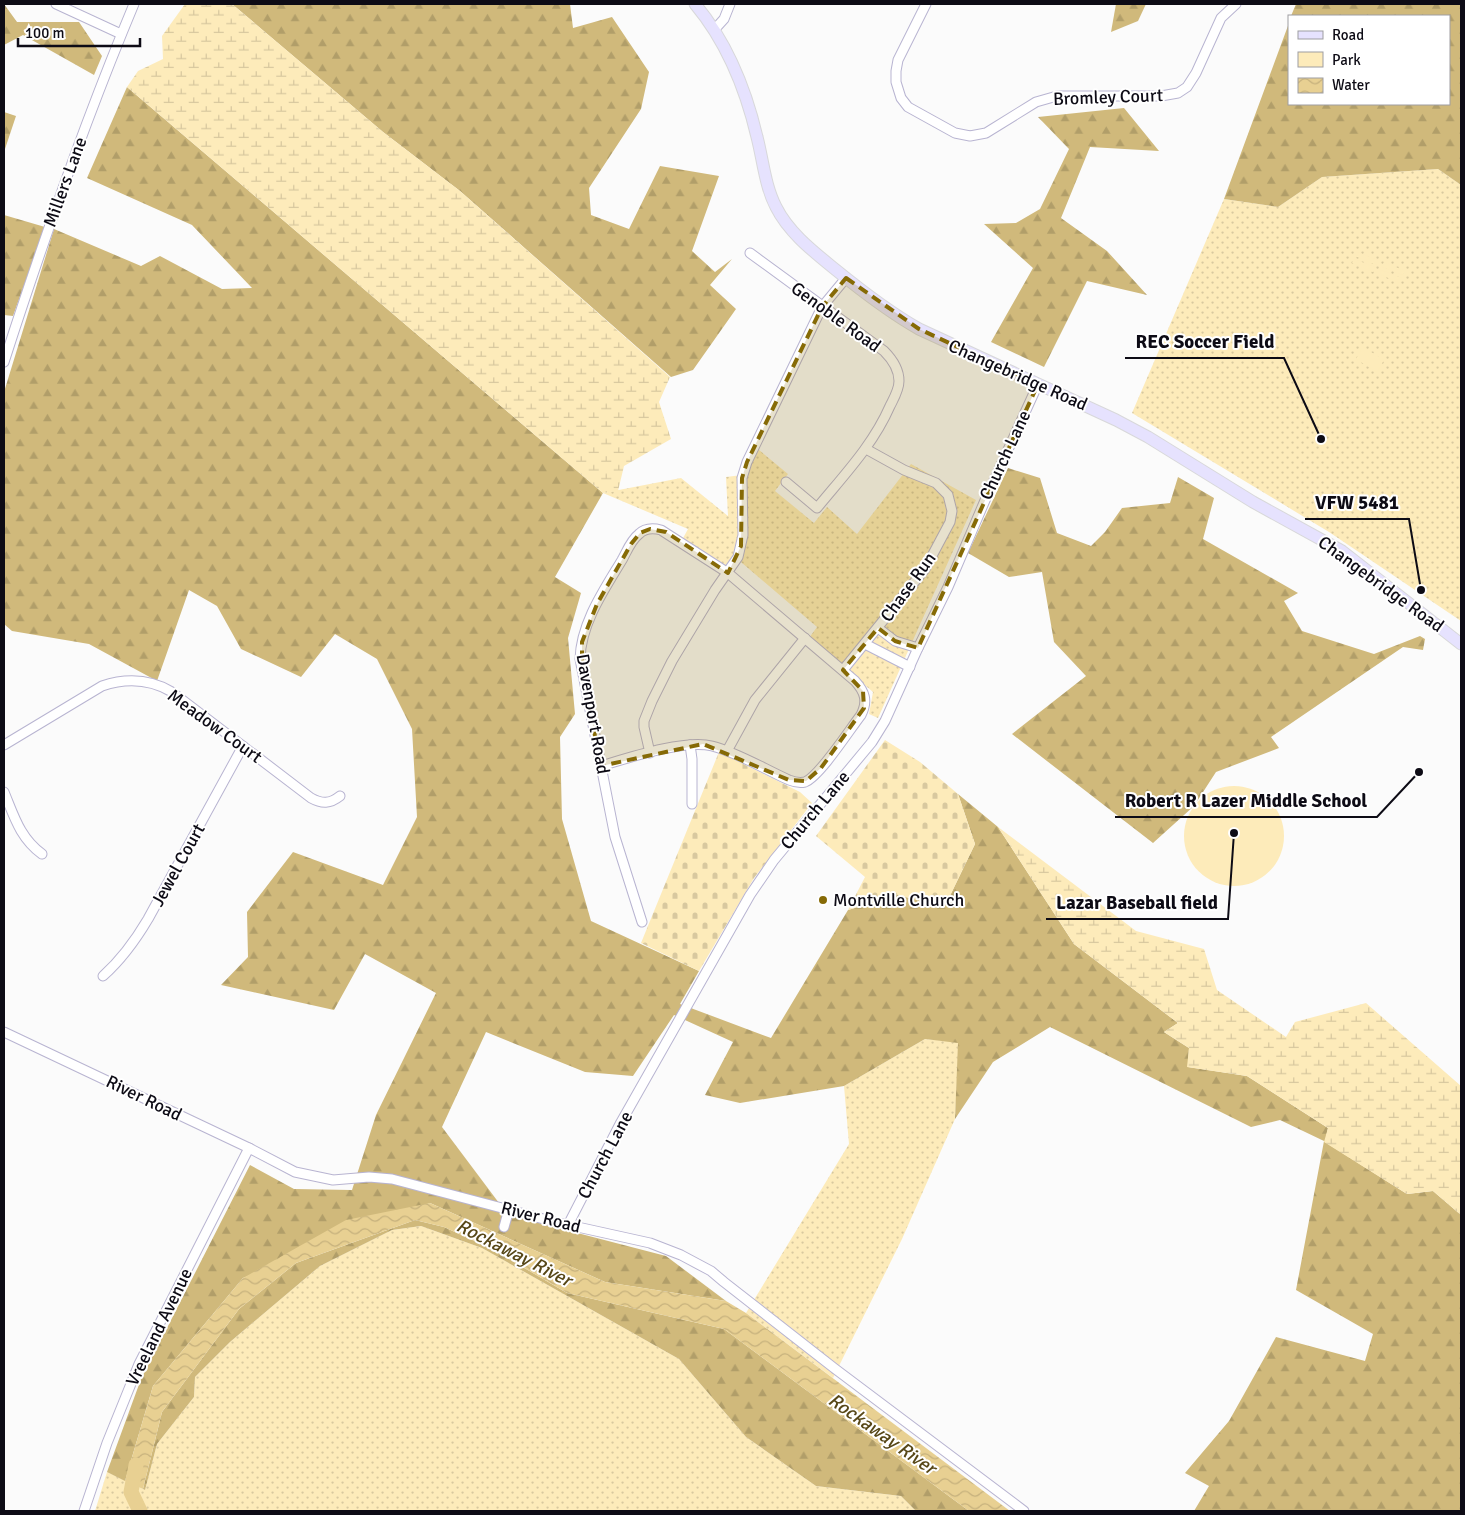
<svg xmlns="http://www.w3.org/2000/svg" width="1465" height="1515" font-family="Signika,sans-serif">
	<defs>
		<pattern id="green-dots" width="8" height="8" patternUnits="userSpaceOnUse" patternTransform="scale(1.25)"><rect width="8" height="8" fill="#fdebba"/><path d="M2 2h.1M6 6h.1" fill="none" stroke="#d8c89f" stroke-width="1.8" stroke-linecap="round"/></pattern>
		<pattern id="forest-firs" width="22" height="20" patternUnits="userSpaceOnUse" patternTransform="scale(1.25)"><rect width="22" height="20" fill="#d0b97b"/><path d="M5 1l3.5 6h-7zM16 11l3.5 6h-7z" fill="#b19e69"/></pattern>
		<pattern id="wetland-marsh" width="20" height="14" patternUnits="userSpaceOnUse" patternTransform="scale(1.25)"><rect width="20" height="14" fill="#fdebba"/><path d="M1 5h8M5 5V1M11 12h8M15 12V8" fill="none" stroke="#d8c89f"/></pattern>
		<pattern id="cemetery-stones" width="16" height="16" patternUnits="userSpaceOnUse" patternTransform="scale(1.25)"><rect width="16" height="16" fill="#fdebba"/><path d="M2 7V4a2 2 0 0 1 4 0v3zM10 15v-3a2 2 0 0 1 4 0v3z" fill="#d8c89f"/></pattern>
		<pattern id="water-waves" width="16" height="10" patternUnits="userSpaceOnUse" patternTransform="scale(1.25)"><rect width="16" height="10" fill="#e8d092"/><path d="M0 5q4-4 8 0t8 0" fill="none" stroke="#c6b17d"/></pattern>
	</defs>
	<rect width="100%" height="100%" fill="#fbfbfb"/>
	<g fill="url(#green-dots)">
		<path d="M 1438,169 L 1461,185 L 1461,621 L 1329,532 L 1132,413 L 1224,199 L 1278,207 L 1322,177 Z"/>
		<path d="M 753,445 L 788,474 L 775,491 L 814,523 L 827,507 L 857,534 L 911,464 L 976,500 L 878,718 L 869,714 L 873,692 L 809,638 L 817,627 L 735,557 L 725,571 L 682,540 L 688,529 L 603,493 L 681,478 L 728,516 L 726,477 L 742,475 Z"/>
		<path d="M 925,1039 L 959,1042 L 955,1119 L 902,1239 L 833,1378 L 746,1313 L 849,1144 L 844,1086 Z"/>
		<path d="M 421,1226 L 482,1248 L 679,1359 L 746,1437 L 816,1486 L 901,1496 L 916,1511 L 95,1511 L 107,1472 L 145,1490 L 157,1444 L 194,1397 L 195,1377 L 230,1342 L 320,1266 L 392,1230 Z"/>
	</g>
	<g fill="url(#forest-firs)">
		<path d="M 4,4 L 17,22 L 79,22 L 102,56 L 94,75 L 23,35 L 4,45 Z"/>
		<path d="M 232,4 L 570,4 L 573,28 L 612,17 L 649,72 L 641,109 L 589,188 L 591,215 L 629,229 L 660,166 L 719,176 L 692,251 L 715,272 L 732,259 L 710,285 L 736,309 L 693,370 L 671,377 L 460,191 L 383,132 Z"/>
		<path d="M 1116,4 L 1146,4 L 1138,21 L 1111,32 Z"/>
		<path d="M 1296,4 L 1461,4 L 1461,185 L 1438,169 L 1322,177 L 1278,207 L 1224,199 L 1289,23 L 1289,104 L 1449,104 L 1449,16 L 1291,16 Z"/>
		<path d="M 127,87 L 603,493 L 555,577 L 581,593 L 568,638 L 575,714 L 560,737 L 562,819 L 591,921 L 699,971 L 680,1004 L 771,1038 L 848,910 L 897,895 L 945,906 L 975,844 L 958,794 L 998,827 L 1074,944 L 1178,1023 L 1164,1032 L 1189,1048 L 1188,1067 L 1247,1076 L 1328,1128 L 1325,1142 L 1407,1194 L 1433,1191 L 1461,1215 L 1461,1511 L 1194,1511 L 1209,1486 L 1185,1473 L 1229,1421 L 1276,1337 L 1365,1361 L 1373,1334 L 1296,1290 L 1324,1141 L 1280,1120 L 1251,1127 L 1050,1027 L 993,1062 L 955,1119 L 958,1043 L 925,1039 L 844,1086 L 740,1103 L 705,1095 L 733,1042 L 674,1015 L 633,1076 L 585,1072 L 486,1032 L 442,1127 L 508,1215 L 666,1256 L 726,1301 L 605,1282 L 430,1203 L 243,1278 L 153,1386 L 125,1481 L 107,1472 L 141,1379 L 250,1165 L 294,1189 L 352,1190 L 376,1115 L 436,993 L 365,954 L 334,1010 L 221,985 L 248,957 L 247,912 L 293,852 L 383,885 L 417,817 L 412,729 L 377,659 L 335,634 L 301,677 L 241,649 L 217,606 L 189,590 L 157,681 L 89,644 L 12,631 L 4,624 L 4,392 L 54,229 L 141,266 L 160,256 L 222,289 L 252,288 L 192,225 L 87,178 Z"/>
		<path d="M 1124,108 L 1159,151 L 1090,147 L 1061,218 L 1107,251 L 1147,295 L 1087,281 L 1044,367 L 991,342 L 1033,268 L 984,224 L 1016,223 L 1040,209 L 1069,149 L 1038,117 Z"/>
		<path d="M 4,112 L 16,116 L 4,152 Z"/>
		<path d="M 4,215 L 45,227 L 13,316 L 4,315 Z"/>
		<path d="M 1008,468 L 1040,478 L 1057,533 L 1091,546 L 1105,532 L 1122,508 L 1170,503 L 1178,477 L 1214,498 L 1203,539 L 1298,593 L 1284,601 L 1302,631 L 1374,654 L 1420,636 L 1425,639 L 1423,650 L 1403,647 L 1271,737 L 1279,748 L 1216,772 L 1194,806 L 1153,843 L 1012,734 L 1086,676 L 1054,642 L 1042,572 L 1009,577 L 968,553 Z"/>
		<path d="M 415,1220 L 444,1227 L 492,1249 L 567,1293 L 724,1329 L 969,1511 L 916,1511 L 901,1496 L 816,1486 L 746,1437 L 679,1359 L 482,1248 L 421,1226 L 392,1230 L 320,1266 L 230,1342 L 195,1377 L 194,1397 L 157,1444 L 145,1490 L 143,1489 L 162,1412 L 239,1309 L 296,1263 Z"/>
	</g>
	<g fill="url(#wetland-marsh)">
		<path d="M 185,4 L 232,4 L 383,132 L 460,191 L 670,377 L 659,402 L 671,439 L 624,466 L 618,491 L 603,493 L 127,87 L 138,71 L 163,59 L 162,36 Z"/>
		<path d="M 998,827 L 1136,931 L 1204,949 L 1217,990 L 1286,1037 L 1295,1022 L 1366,1003 L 1461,1086 L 1461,1215 L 1433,1191 L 1407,1194 L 1324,1142 L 1328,1128 L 1247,1076 L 1187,1067 L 1189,1048 L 1164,1032 L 1178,1023 L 1074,944 Z"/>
	</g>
	<g fill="url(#cemetery-stones)">
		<path d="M 885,740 L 920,762 L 958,794 L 975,844 L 945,906 L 897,895 L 848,910 L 865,877 L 816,836 Z"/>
		<path d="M 719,752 L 800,792 L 812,803 L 754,878 L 699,971 L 641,943 Z"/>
	</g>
	<g fill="#fdebba">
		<path d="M 1357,252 L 1378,260 L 1376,265 L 1355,256 Z"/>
		<path d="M 1354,259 L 1375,267 L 1373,272 L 1352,263 Z"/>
		<path d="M 1384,262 L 1405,271 L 1403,275 L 1382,267 Z"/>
		<path d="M 1381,270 L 1402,278 L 1400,283 L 1379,274 Z"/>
		<path d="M 1363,347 L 1384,360 L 1377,372 L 1356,359 Z"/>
		<circle cx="1234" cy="836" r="50"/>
	</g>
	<path fill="url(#water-waves)" d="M 430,1203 L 605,1282 L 726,1301 L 746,1313 L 1010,1511 L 969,1511 L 724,1329 L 567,1293 L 492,1249 L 444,1227 L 415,1220 L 296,1263 L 239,1309 L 162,1412 L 143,1489 L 125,1481 L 153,1386 L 243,1278 L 346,1220 Z"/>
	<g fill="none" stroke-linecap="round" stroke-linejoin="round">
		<path stroke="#e8d092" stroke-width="15" d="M 136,1465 L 131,1492 L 140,1511"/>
		<defs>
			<g id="minor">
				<path d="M 56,4 L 121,34"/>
				<path d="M 926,4 L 898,60 L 896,71 L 896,82 L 901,98 L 908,107 L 955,133 L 970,136 L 986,133 L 1036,102 L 1057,96 L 1161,96 L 1178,93 L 1187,87 L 1196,73 L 1221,18 L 1236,4"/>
				<path d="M 714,30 L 724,19 L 730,4"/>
				<path d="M 750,253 L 884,351 C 892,359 899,369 899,381 C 899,390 894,398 890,406 C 873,445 844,475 817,508 L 786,482"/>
				<path d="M 4,362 C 43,241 85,121 134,4"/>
				<path d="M 878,628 L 895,641 L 918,648"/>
				<path d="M 865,644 L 910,667"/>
				<path d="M 843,670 L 925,569 L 950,522 L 952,511 L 948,495 L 936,483 L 904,470 L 866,449"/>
				<path d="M 4,745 L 102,686 C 126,678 150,679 172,692 L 311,798 C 322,804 330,804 340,796"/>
				<path d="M 690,745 L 692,759 L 692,804"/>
				<path d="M 727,751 L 755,700 L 805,638"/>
				<path d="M 650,753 L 644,727 L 644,721 L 652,701 L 672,661 L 715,590 L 738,557 L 743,535 L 742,478 L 747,462 L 822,307 L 846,278"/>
				<path d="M 601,766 C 628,758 685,739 712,746 C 739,753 764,769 789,780 C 794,782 800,783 805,782 C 820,776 850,729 861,715 C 868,701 865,692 855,681 L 728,573 L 661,530 C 653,528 645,528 639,534 C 631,540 627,551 622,560 C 604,590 581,623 580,659 L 615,837 L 642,922"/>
				<path d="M 4,792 C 14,816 20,838 42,854"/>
				<path d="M 103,976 C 122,959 135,941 148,919 L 243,746"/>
				<path d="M 4,1032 L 249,1148 L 295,1172 L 333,1180 L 369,1177 L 392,1179 L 555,1222 L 650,1243 L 681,1255 L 711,1271 L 724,1282 L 834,1368 L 1024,1511"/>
				<path d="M 568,1225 L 620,1124 L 750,895 L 774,860 L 872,742 L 885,721 L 918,648 L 948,587 L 986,498 L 1038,384"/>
				<path d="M 504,1227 L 509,1209"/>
				<path d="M 84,1511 L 107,1443 L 139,1364 L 249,1148"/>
			</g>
			<path id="major" d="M 695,4 C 726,41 746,90 757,137 C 763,160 765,186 776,207 C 789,233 814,252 836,270 C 863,292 889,312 919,329 L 1116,420 L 1148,437 L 1253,502 L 1342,551 L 1461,644"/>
		</defs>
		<use href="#minor" stroke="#b8b4d1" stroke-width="11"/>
		<use href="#major" stroke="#d8d8da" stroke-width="13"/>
		<use href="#minor" stroke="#fff" stroke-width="9"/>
		<use href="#major" stroke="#e6e2fe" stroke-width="11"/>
	</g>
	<path fill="#866a06" fill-opacity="0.2" stroke="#866a06" stroke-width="4" stroke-dasharray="10 6" stroke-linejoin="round" d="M 846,278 L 919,329 L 1038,384 L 918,648 L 895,641 L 878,628 L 843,670 L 863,691 L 864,708 L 821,768 L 806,781 L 789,780 L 703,744 L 601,766 L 582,671 L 582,642 L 597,604 L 631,544 L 640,533 L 650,529 L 666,532 L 728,573 L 741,546 L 742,478 L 747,462 L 822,307 Z"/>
	<circle fill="#866a06" stroke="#fff" stroke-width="2" cx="823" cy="900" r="5"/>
	<g text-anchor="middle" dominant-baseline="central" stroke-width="4" stroke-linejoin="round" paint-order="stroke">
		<g font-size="18" fill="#0d0b15" stroke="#fff">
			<text transform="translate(1108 97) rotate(-2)">Bromley Court</text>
			<text transform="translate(65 182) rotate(-70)">Millers Lane</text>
			<text transform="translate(836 317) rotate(36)">Genoble Road</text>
			<text transform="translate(1018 375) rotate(24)">Changebridge Road</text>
			<text transform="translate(1005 455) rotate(-65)">Church Lane</text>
			<text transform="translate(1381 584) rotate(36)">Changebridge Road</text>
			<text transform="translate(908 587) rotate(-54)">Chase Run</text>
			<text transform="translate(593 714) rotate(80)">Davenport Road</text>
			<text transform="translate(215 726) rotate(36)">Meadow Court</text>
			<text transform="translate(815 810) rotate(-50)">Church Lane</text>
			<text transform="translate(178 865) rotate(-61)">Jewel Court</text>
			<text transform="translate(144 1098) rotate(26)">River Road</text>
			<text transform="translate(605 1155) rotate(-62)">Church Lane</text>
			<text transform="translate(541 1217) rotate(14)">River Road</text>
			<text transform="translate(159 1327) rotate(-64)">Vreeland Avenue</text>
		</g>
		<g font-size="18" fill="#0d0b15" stroke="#fff" text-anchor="start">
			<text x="833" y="900">Montville Church</text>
		</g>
		<g font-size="19" font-style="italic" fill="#574717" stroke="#fff">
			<text transform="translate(514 1253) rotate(27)">Rockaway River</text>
			<text transform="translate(882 1434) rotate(35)">Rockaway River</text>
		</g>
	</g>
	<path fill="none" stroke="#0d0b15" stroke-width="2" d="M1321 439L1284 358H1125M1421 590L1409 519H1305M1419 772L1377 817H1115M1234 833L1228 919H1046"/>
	<g fill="#0d0b15" stroke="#fff" stroke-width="2">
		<circle cx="1321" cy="439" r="5"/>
		<circle cx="1421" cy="590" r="5"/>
		<circle cx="1419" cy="772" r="5"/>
		<circle cx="1234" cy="833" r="5"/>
	</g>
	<g font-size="19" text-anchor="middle" font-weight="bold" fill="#0d0b15" stroke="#fff" stroke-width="4" stroke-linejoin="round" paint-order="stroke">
		<text x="1205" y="348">REC Soccer Field</text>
		<text x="1357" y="509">VFW 5481</text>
		<text x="1246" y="807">Robert R Lazer Middle School</text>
		<text x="1137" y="909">Lazar Baseball field</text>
	</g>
	<rect width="1465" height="1515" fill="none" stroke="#0d0b15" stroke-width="10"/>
	<rect x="1288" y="15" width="162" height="90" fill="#ffffff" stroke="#9e9da1"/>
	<rect x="1298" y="31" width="25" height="8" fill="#e6e2fe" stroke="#9e9da1"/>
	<text x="1332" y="40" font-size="15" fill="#0d0b15">Road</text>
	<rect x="1298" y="52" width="25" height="15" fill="#fdebba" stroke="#9e9da1"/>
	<text x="1332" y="65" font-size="15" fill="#0d0b15">Park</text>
	<rect x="1298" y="78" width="25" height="15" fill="url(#water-waves)" stroke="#9e9da1"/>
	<text x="1332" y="90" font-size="15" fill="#0d0b15">Water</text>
	<path d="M18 38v8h122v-8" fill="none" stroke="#0d0b15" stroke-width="2.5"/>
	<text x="25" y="38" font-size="15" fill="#0d0b15" stroke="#ffffff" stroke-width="4" paint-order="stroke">100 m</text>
</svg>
